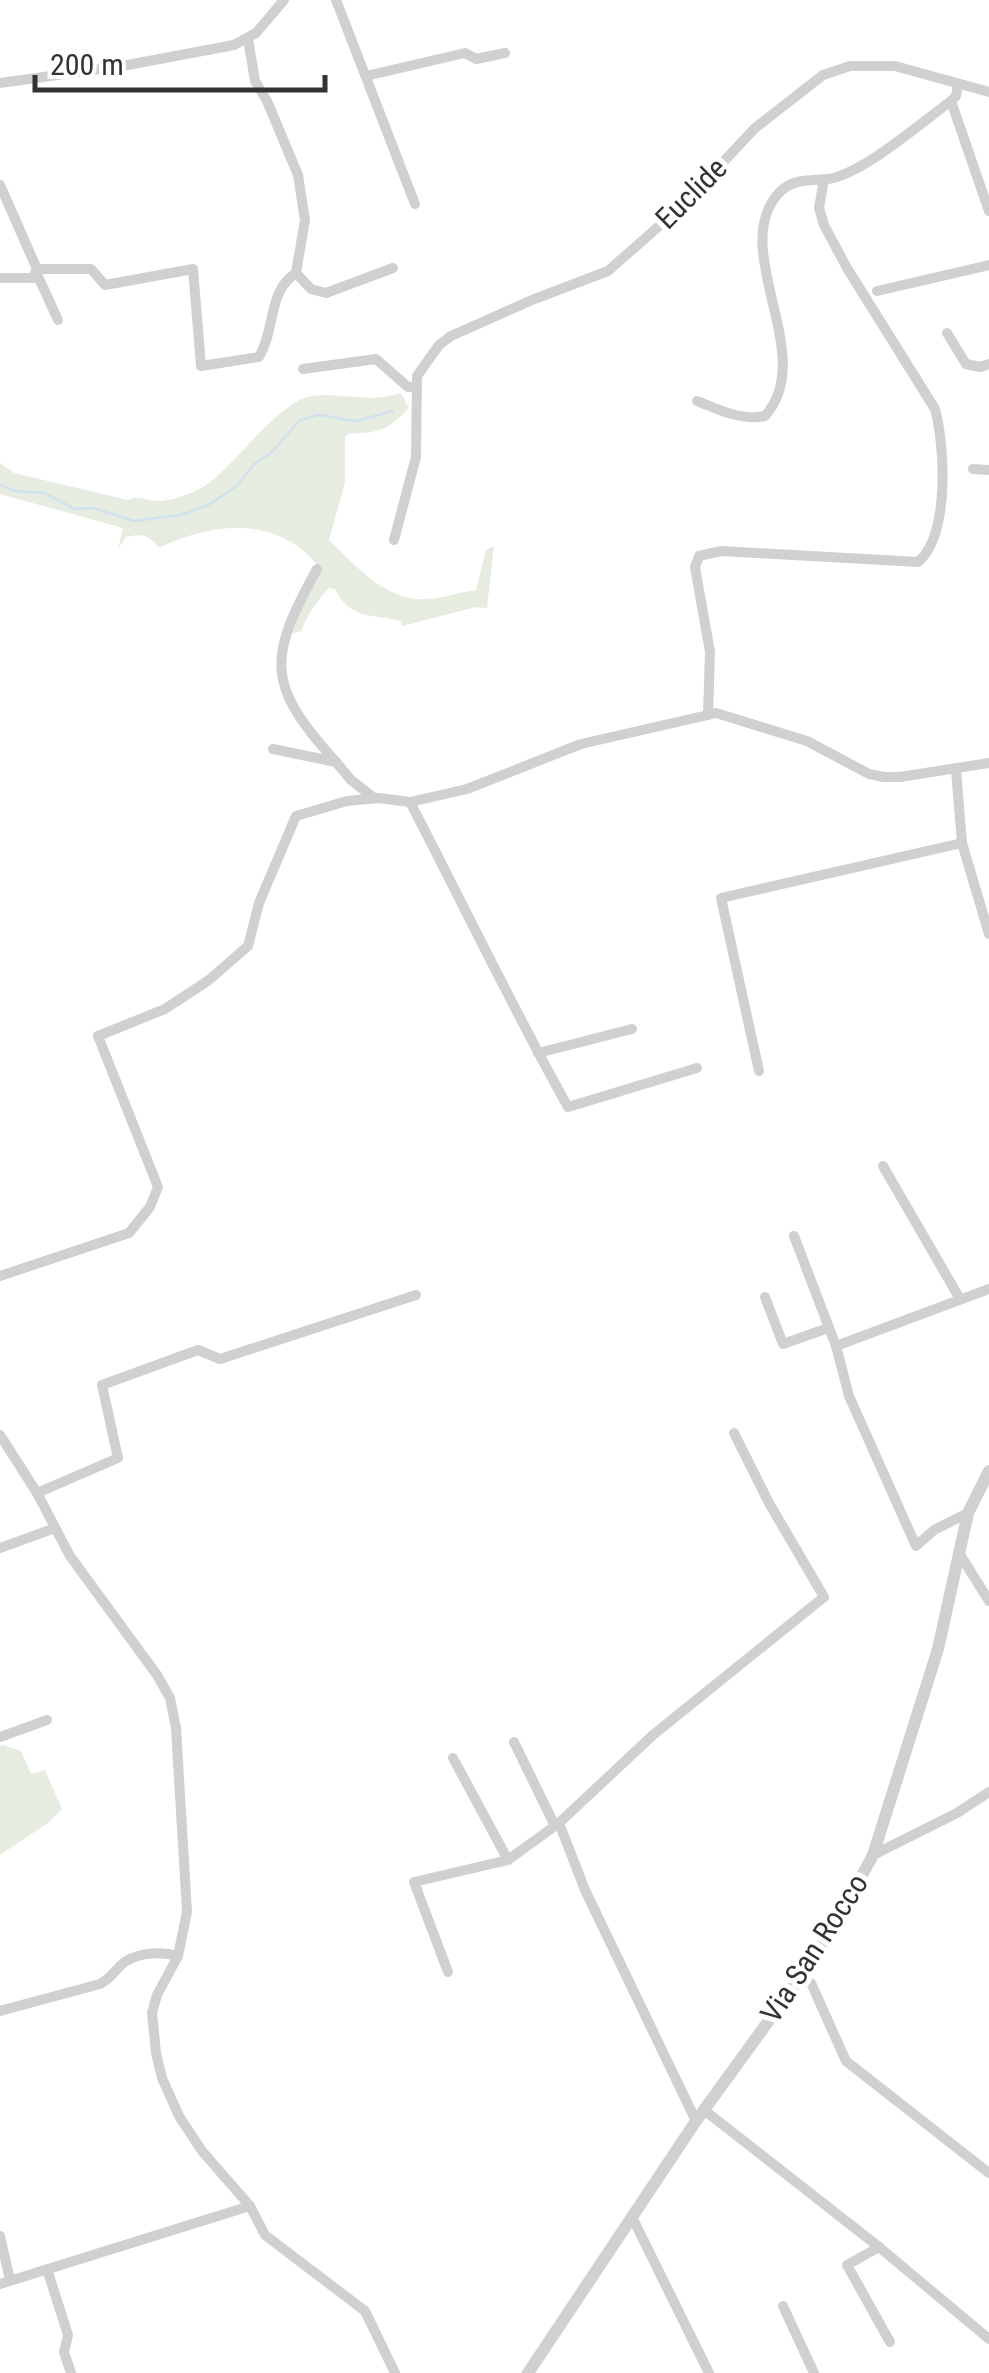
<svg xmlns="http://www.w3.org/2000/svg" width="989" height="2373" font-family="'Roboto Condensed',sans-serif">
	<rect width="100%" height="100%" fill="#fff"/>
	<g fill="#e6ecdf">
		<path d="M 401,393 L 409,408 C 386,432 379,432 348,434 L 345,437 L 345,483 L 329,540 C 356,566 387,603 429,599 C 444,598 460,592 476,590 L 486,550 L 494,546 L 487,608 L 476,607 L 402,626 L 401,621 C 370,613 352,621 335,589 L 329,588 C 318,599 305,617 302,631 L 286,635 L 318,566 C 278,515 211,522 159,548 C 149,535 143,533 126,537 L 118,549 L 123,528 L 0,494 L 0,463 L 14,473 L 128,500 C 139,495 146,501 158,501 C 173,501 197,492 209,483 C 237,462 278,404 308,397 C 338,390 367,405 401,393 Z"/>
		<path d="M 3,1745 L 21,1751 L 31,1774 L 45,1770 L 62,1809 L 48,1823 L 0,1855 L 0,1746 Z"/>
	</g>
	<g fill="none" stroke-linecap="round" stroke-linejoin="round">
		<path stroke="#cfe2ee" stroke-width="2.5" d="M 0,484 L 14,491 L 45,493 L 75,509 L 93,508 L 134,521 L 181,515 L 208,505 L 236,487 L 254,464 L 270,454 L 300,420 L 319,415 L 356,421 L 393,411"/>
		<g stroke="#d0d0d0" stroke-width="10">
			<path d="M 336,0 L 415,204"/>
			<path d="M 248,39 L 255,81 L 267,101 L 298,175 L 305,220 L 296,273 L 311,289 L 326,293 L 393,268"/>
			<path d="M 366,76 L 465,53 L 476,59 L 505,53"/>
			<path d="M 0,83 L 122,66 L 234,45 L 256,33 L 284,0"/>
			<path d="M 951,101 L 989,211"/>
			<path d="M 0,185 L 37,269 L 33,278 L 0,278"/>
			<path d="M 37,269 L 91,269 L 105,285 L 193,269 L 201,366 L 259,357 C 276,329 267,292 296,273"/>
			<path d="M 37,274 L 58,320"/>
			<path d="M 877,291 L 989,265"/>
			<path d="M 947,333 L 966,364 L 980,367 L 989,364"/>
			<path d="M 303,369 L 376,359 L 408,387 L 416,387"/>
			<path d="M 697,401 C 720,410 741,421 765,416 C 819,356 728,251 778,194 C 792,178 809,181 828,179 C 863,174 922,122 951,101 L 956,96 L 958,86"/>
			<path d="M 973,469 L 989,470"/>
			<path d="M 394,540 L 416,457 L 417,376 L 439,345 L 451,336 L 532,300 L 608,271 L 683,205 L 755,128 L 823,75 L 850,66 L 895,66 L 989,92"/>
			<path d="M 317,569 C 268,658 265,684 336,762"/>
			<path d="M 708,715 L 716,713 L 807,741 L 869,774 L 884,777 L 900,777 L 989,763"/>
			<path d="M 273,749 L 336,762 L 351,780 L 374,798"/>
			<path d="M 956,770 L 962,843 L 989,934"/>
			<path d="M 410,802 C 463,904 512,1007 568,1107 L 697,1068"/>
			<path d="M 538,1053 L 632,1029"/>
			<path d="M 759,1071 L 721,898 L 962,843"/>
			<path d="M 883,1166 L 960,1299"/>
			<path d="M 794,1236 L 836,1346 L 849,1396 L 916,1546 L 934,1530 L 968,1513"/>
			<path d="M 0,1276 L 129,1233 L 150,1207 L 158,1187 L 98,1036 L 165,1009 L 209,980 L 248,946 L 259,903 L 296,816 L 347,801 L 379,798 L 410,802 L 467,789 L 581,744 L 708,715 L 710,652 L 695,567 L 699,556 L 721,551 L 918,562 C 950,535 945,446 935,409 L 847,268 L 824,225 L 819,208 L 824,179"/>
			<path d="M 765,1297 L 783,1344 L 828,1328"/>
			<path d="M 836,1346 L 989,1289"/>
			<path d="M 0,1435 L 37,1493 L 70,1556 L 157,1675 L 170,1698 L 176,1728 L 187,1912 L 178,1956 L 157,1995 L 152,2013 L 156,2053 L 162,2078 L 179,2116 L 202,2151 L 250,2206 L 265,2235 L 365,2311 L 395,2373"/>
			<path d="M 37,1493 L 118,1458 L 102,1385 L 198,1350 L 220,1359 L 416,1295"/>
			<path d="M 0,1548 L 55,1528"/>
			<path d="M 959,1553 L 989,1601"/>
			<path d="M 0,1737 L 47,1720"/>
			<path d="M 514,1742 L 555,1826"/>
			<path d="M 453,1758 L 508,1860"/>
			<path d="M 559,1823 L 585,1890 L 696,2121"/>
			<path d="M 873,1855 L 957,1813 L 989,1792"/>
			<path d="M 448,1972 L 414,1882 L 508,1860 L 559,1823 L 653,1735 L 824,1597 L 769,1503 L 734,1433"/>
			<path d="M 799,1979 L 811,1983 L 846,2061 L 989,2173"/>
			<path d="M 0,2011 L 100,1984 C 110,1979 112,1974 120,1966 C 134,1952 160,1951 178,1956"/>
			<path d="M 704,2110 L 879,2247 L 989,2339"/>
			<path d="M 632,2217 L 709,2373"/>
			<path d="M 0,2236 L 10,2280"/>
			<path d="M 879,2247 L 847,2265 L 890,2342"/>
			<path d="M 47,2269 L 68,2335 L 64,2352 L 71,2373"/>
			<path d="M 0,2284 L 250,2206"/>
			<path d="M 783,2306 L 814,2373"/>
		</g>
		<path stroke="#d0d0d0" stroke-width="12" d="M 528,2373 L 696,2121 L 799,1979 L 839,1918 L 873,1855 L 938,1649 L 968,1513 L 989,1471"/>
	</g>
	<g text-anchor="middle" dominant-baseline="central" stroke-width="10" stroke-linejoin="round" paint-order="stroke">
		<g font-size="30" fill="#333" stroke="#fff">
			<text transform="translate(691 193) rotate(-45)">Euclide</text>
			<text transform="translate(814 1948) rotate(-57)">Via San Rocco</text>
		</g>
	</g>
	<path d="M35 75v15h290v-15" fill="none" stroke="#333333" stroke-width="5"/>
	<text x="50" y="75" font-size="30" fill="#333333" stroke="#ffffff" stroke-width="8" paint-order="stroke">200 m</text>
</svg>
